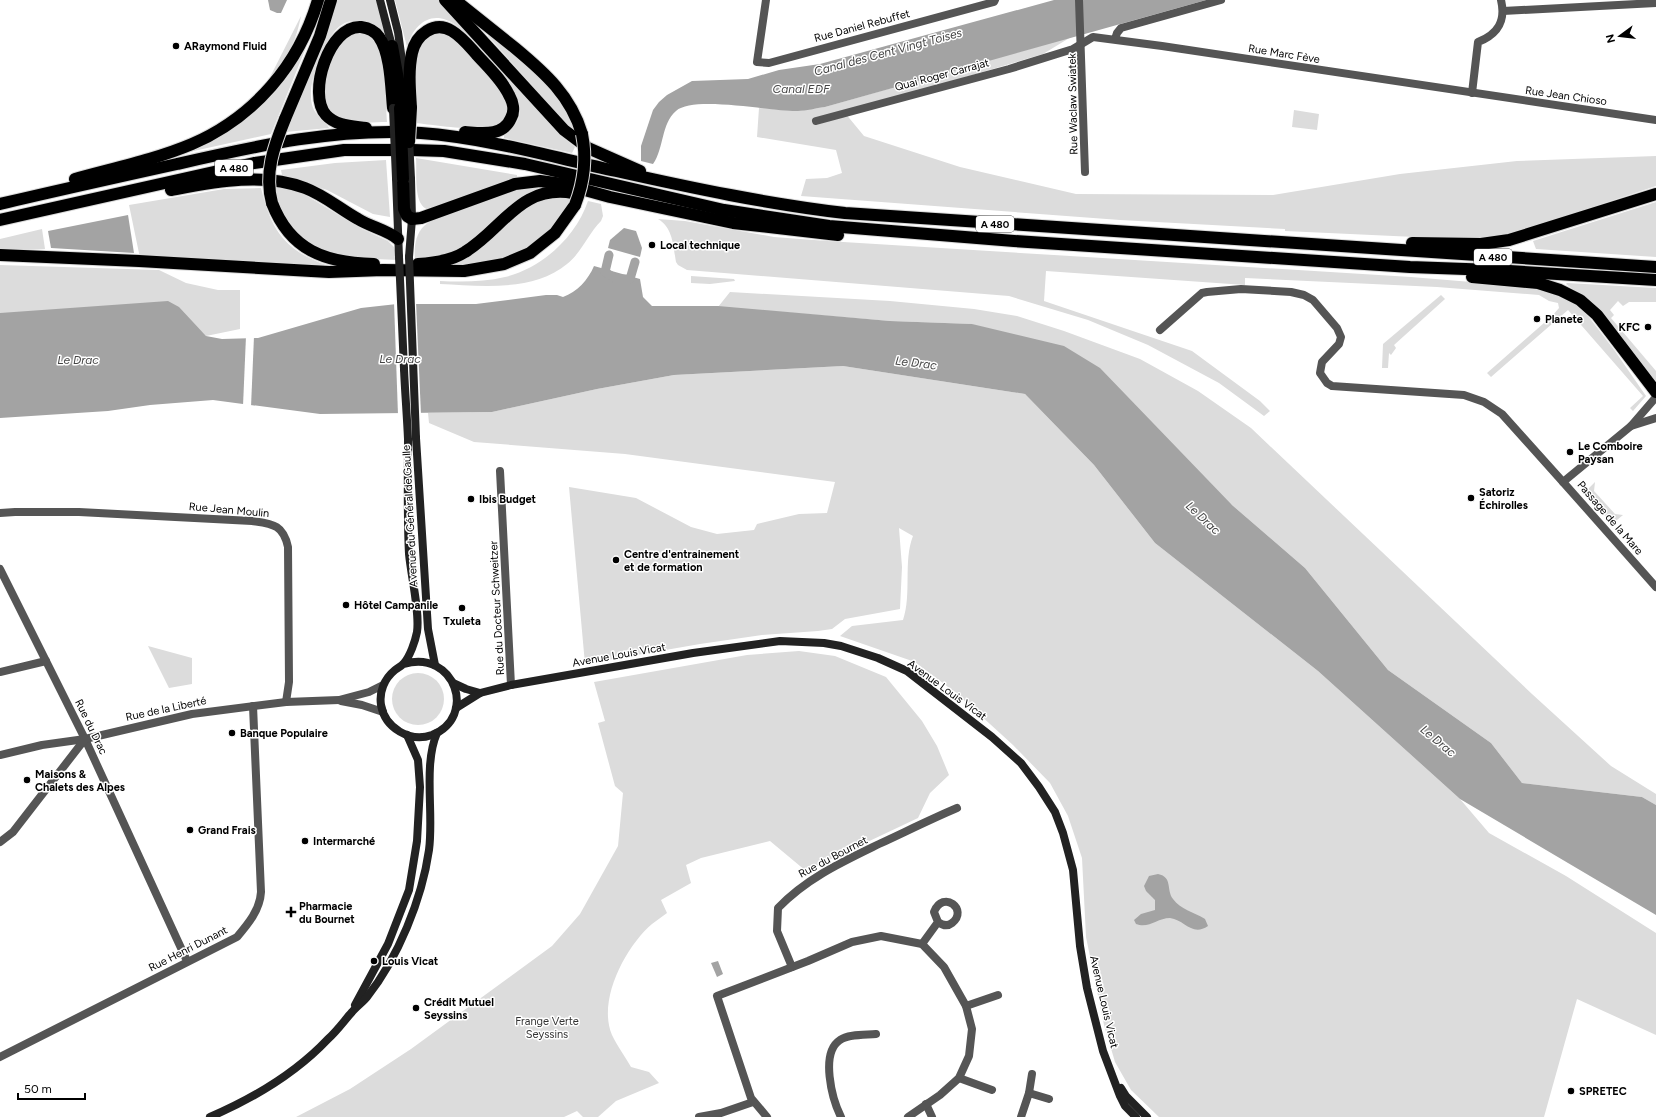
<svg xmlns="http://www.w3.org/2000/svg" width="1656" height="1117" font-family="Figtree,sans-serif">
	<rect width="100%" height="100%" fill="#fff"/>
	<g fill="#dcdcdc">
		<path d="M 333,0 L 376,0 L 386,29 L 389,47 C 385,42 381,35 376,30 C 374,27 369,26 366,24 C 341,12 328,38 321,57 C 315,70 310,84 311,98 C 312,117 326,119 329,128 L 285,132 Z"/>
		<path d="M 395,0 L 440,0 L 560,135 L 575,147 L 572,153 L 504,138 L 504,135 C 514,129 521,119 520,108 C 517,88 498,72 486,58 C 477,47 468,35 457,26 C 433,8 414,23 407,47 Z"/>
		<path d="M 301,16 C 295,48 282,65 263,91 Z"/>
		<path d="M 314,28 L 271,134 L 189,152 L 242,119 L 276,91 Z"/>
		<path d="M 355,32 C 361,33 367,33 372,37 C 385,48 386,105 387,122 C 372,122 353,125 339,117 C 317,105 325,79 332,60 C 334,56 335,49 338,46 C 342,40 349,36 355,32 Z"/>
		<path d="M 446,33 C 468,50 493,79 508,103 C 508,111 507,120 499,125 C 483,133 435,125 415,123 L 413,84 L 419,44 L 427,34 Z"/>
		<path d="M 489,34 L 523,59 L 566,105 L 578,137 L 488,36 Z"/>
		<path d="M 1071,37 L 1043,54 L 845,113 L 864,136 L 960,167 L 1076,194 L 1273,195 L 1400,174 L 1517,161 L 1656,156 L 1656,186 L 1511,234 L 1483,237 L 1437,238 L 1285,231 L 1285,229 L 1120,220 L 801,196 L 806,179 L 827,178 L 842,173 L 836,150 L 757,137 L 759,108 L 798,111 L 825,107 Z"/>
		<path d="M 1294,110 L 1319,114 L 1317,130 L 1292,127 Z"/>
		<path d="M 416,158 L 517,175 L 517,177 L 427,209 C 413,204 417,171 416,158 Z"/>
		<path d="M 386,160 L 390,217 L 373,214 L 327,190 L 282,175 L 281,170 L 335,163 Z"/>
		<path d="M 274,186 L 302,193 L 362,229 L 388,241 L 394,247 L 398,260 L 352,258 L 322,251 L 299,237 L 280,210 Z"/>
		<path d="M 261,188 C 271,229 284,250 326,265 L 321,267 L 140,258 L 129,205 L 224,189 Z"/>
		<path d="M 529,188 L 546,188 L 480,237 L 453,254 L 415,260 C 414,247 415,235 424,226 C 439,211 507,191 529,188 Z"/>
		<path d="M 547,198 L 573,198 L 551,231 L 515,256 L 457,267 L 454,263 C 489,251 498,223 527,207 C 533,203 541,201 547,198 Z"/>
		<path d="M 588,201 L 601,204 L 603,216 L 601,221 C 588,234 582,252 567,264 C 533,292 481,286 440,284 L 440,281 C 462,282 484,282 505,277 C 542,268 576,237 588,201 Z"/>
		<path d="M 1656,202 L 1656,257 L 1536,249 L 1533,241 Z"/>
		<path d="M 658,219 L 685,221 L 774,237 L 827,241 L 1411,277 L 1532,287 L 1566,299 L 1582,308 L 1615,351 L 1646,396 L 1633,411 L 1630,408 L 1643,396 L 1568,310 L 1491,377 L 1487,373 L 1552,316 L 1559,308 L 1558,303 L 1549,301 L 1539,295 L 1437,287 L 1245,278 L 1245,285 L 1046,271 L 1044,301 L 1192,351 L 1260,401 L 1270,411 L 1264,416 L 1219,383 L 1148,345 L 1088,320 L 1009,296 L 687,270 L 678,265 L 676,262 C 673,245 673,228 658,219 Z"/>
		<path d="M 42,229 L 45,249 L 0,250 L 0,239 Z"/>
		<path d="M 0,265 L 159,270 L 186,283 L 218,290 L 240,290 L 240,329 L 206,336 L 192,323 L 0,313 Z"/>
		<path d="M 691,276 L 734,279 L 735,281 L 710,284 L 691,283 Z"/>
		<path d="M 1567,283 L 1656,288 L 1656,302 L 1629,302 L 1623,306 L 1618,301 L 1610,310 L 1614,315 L 1611,318 L 1656,371 L 1656,382 L 1585,298 L 1566,284 Z"/>
		<path d="M 730,292 L 890,301 L 974,309 L 1017,316 L 1064,331 L 1140,359 L 1198,391 L 1251,428 L 1532,694 L 1611,766 L 1656,794 L 1656,805 L 1642,797 L 1522,783 L 1491,743 L 1388,670 L 1305,568 L 1232,505 L 972,324 L 890,321 L 718,307 Z"/>
		<path d="M 1441,295 L 1445,299 L 1394,345 L 1396,348 L 1391,355 L 1389,353 L 1388,368 L 1382,368 L 1383,344 Z"/>
		<path d="M 843,366 L 1025,394 L 1094,465 L 1155,543 L 1318,671 L 1460,799 L 1489,833 L 1566,876 L 1656,933 L 1656,1035 L 1577,999 L 1544,1117 L 1159,1117 L 1131,1090 L 1115,1062 L 1104,1025 L 1086,937 L 1082,858 L 1068,816 L 1050,783 L 1013,745 L 956,693 L 915,662 L 840,636 L 852,626 L 903,620 C 912,594 903,561 913,536 L 899,528 L 902,567 L 900,609 L 845,619 L 832,629 L 818,631 L 762,635 L 700,644 L 585,664 L 569,487 L 636,498 L 691,527 L 717,534 L 754,530 L 757,524 L 799,514 L 827,513 L 835,482 L 625,454 L 474,442 L 429,423 L 428,413 L 492,412 L 597,389 L 674,375 Z"/>
		<path d="M 1595,482 L 1594,491 L 1615,514 L 1623,515 L 1612,524 L 1590,498 L 1589,488 Z"/>
		<path d="M 148,646 L 192,658 L 192,684 L 169,688 Z"/>
		<path d="M 799,651 L 835,656 L 886,677 L 922,721 L 937,746 L 949,775 L 930,793 L 918,818 L 806,871 L 770,841 L 701,858 L 686,865 L 691,883 L 661,900 L 667,913 C 662,917 657,920 652,924 C 626,946 597,1000 612,1035 C 617,1046 625,1056 631,1067 L 649,1072 L 659,1083 L 616,1101 L 598,1117 L 583,1117 L 577,1111 L 564,1117 L 296,1117 L 350,1089 L 411,1049 L 552,946 L 580,914 L 618,846 L 623,793 L 615,786 L 598,723 L 605,721 L 594,682 L 747,655 Z"/>
		<circle cx="418" cy="699" r="26"/>
	</g>
	<g fill="#a3a3a3">
		<path d="M 268,0 L 287,0 L 281,13 L 277,13 L 270,10 Z"/>
		<path d="M 1054,0 L 1206,0 L 825,107 C 816,108 806,111 798,111 C 772,112 694,95 676,111 C 661,124 664,148 653,164 L 641,161 L 641,146 L 653,110 L 659,102 L 667,95 L 692,81 L 748,79 L 779,70 L 820,64 Z"/>
		<path d="M 128,215 L 134,253 L 51,248 L 48,231 Z"/>
		<path d="M 624,228 L 636,231 L 642,248 L 640,257 L 608,248 L 610,240 Z"/>
		<path d="M 594,266 L 640,279 L 643,297 L 652,306 L 718,306 L 890,321 L 972,324 L 1064,346 L 1100,368 L 1232,505 L 1305,568 L 1388,670 L 1491,743 L 1522,783 L 1642,797 L 1656,805 L 1656,915 L 1460,799 L 1318,671 L 1155,543 L 1094,465 L 1025,394 L 843,366 L 674,375 L 597,389 L 492,412 L 320,414 L 213,400 L 150,405 L 108,411 L 0,418 L 0,313 L 168,301 L 179,307 L 206,336 L 222,339 L 258,338 L 361,308 L 397,304 L 476,304 L 546,295 L 557,295 L 563,297 C 577,292 588,280 594,266 Z"/>
		<path d="M 1158,874 C 1173,877 1166,890 1173,899 C 1181,910 1194,912 1205,919 L 1208,926 C 1192,937 1185,920 1170,918 C 1157,918 1149,929 1136,924 L 1134,920 L 1141,914 L 1155,910 L 1155,900 L 1146,891 L 1144,886 L 1149,876 Z"/>
		<path d="M 718,961 L 723,974 L 717,977 L 711,963 Z"/>
	</g>
	<g fill="#fff">
		<path d="M 394,302 L 416,302 L 421,415 L 398,415 Z"/>
		<path d="M 246,336 L 254,336 L 251,407 L 243,406 Z"/>
	</g>
	<g fill="none" stroke-linecap="round" stroke-linejoin="round">
		<path stroke="#a3a3a3" stroke-width="9" d="M 609,255 L 605,272 L 616,279 L 630,279 L 635,262"/>
		<defs>
			<g id="highway">
				<path d="M 445,0 L 564,130 L 588,148 L 640,171"/>
				<path d="M 455,0 C 475,16 495,32 515,48 C 545,73 571,96 582,134"/>
				<path d="M 392,46 L 399,85 L 400,108"/>
				<path d="M 411,108 C 410,90 408,71 412,53 C 416,35 434,20 452,31 C 462,37 469,46 477,55 C 488,67 502,80 509,95 C 513,102 515,111 511,118 C 503,137 481,133 465,132"/>
				<path d="M 285,119 L 320,36 L 331,0"/>
				<path d="M 366,128 C 352,126 336,126 326,115 C 307,94 329,25 361,27 C 368,28 375,31 379,37 C 391,54 391,88 393,108"/>
				<path d="M 75,179 C 114,168 154,160 192,144 C 254,117 299,65 318,0"/>
				<path d="M 403,179 L 404,209 L 407,216 L 412,219 L 421,218 L 515,184 L 540,181 L 563,184 L 610,197 L 733,223 L 838,235"/>
				<path d="M 171,190 C 214,182 262,172 305,188 C 324,195 340,209 358,219 C 371,227 387,230 398,239"/>
				<path d="M 272,203 C 290,250 325,263 374,264"/>
				<path d="M 0,204 C 59,190 118,177 177,164 C 256,146 339,127 421,133 C 487,138 552,157 616,171 C 692,188 768,204 845,213 L 1656,267"/>
				<path d="M 0,220 L 254,163 L 344,150 L 412,150 L 444,151 L 525,164 L 724,210 L 829,226 L 1014,241 L 1410,267 L 1493,270 L 1656,280"/>
				<path d="M 1412,243 L 1481,244 L 1509,240 L 1656,194"/>
				<path d="M 0,255 L 139,261 L 329,272 L 383,270 L 464,271 L 504,264 L 530,253 L 555,233 L 575,205"/>
				<path d="M 418,264 C 434,263 451,261 465,252 C 503,229 520,184 573,193"/>
				<path d="M 1472,277 L 1538,283 L 1560,290 L 1580,300 L 1597,315 L 1656,392"/>
			</g>
		</defs>
		<use href="#highway" stroke="#dbdbdb" stroke-width="14"/>
		<g stroke="#555" stroke-width="8">
			<path d="M 766,0 L 757,62 L 769,63 L 994,2 L 995,0"/>
			<path d="M 1079,0 L 1085,172"/>
			<path d="M 1503,11 L 1656,3"/>
			<path d="M 1115,39 L 1117,33 L 1121,28 L 1221,0"/>
			<path d="M 1472,93 L 1478,42 C 1498,34 1506,21 1501,0"/>
			<path d="M 816,121 L 1009,69 L 1073,49 L 1093,37 L 1162,46 L 1656,120"/>
			<path d="M 1160,330 L 1202,293 L 1207,292 L 1241,289 L 1291,292 L 1304,295 L 1313,300 L 1337,328 L 1341,337 L 1339,344 L 1322,362 L 1320,373 L 1327,383 L 1332,386 L 1464,395 L 1484,402 L 1502,414 L 1563,482 L 1631,426 L 1656,418"/>
			<path d="M 1631,426 L 1656,397"/>
			<path d="M 500,471 L 511,685"/>
			<path d="M 1563,482 L 1656,587"/>
			<path d="M 0,513 L 15,512 L 79,512 L 252,521 C 272,524 283,524 288,547 L 289,682 L 286,702"/>
			<path d="M 0,569 L 85,739 L 187,961"/>
			<path d="M 0,672 L 46,661"/>
			<path d="M 341,701 L 362,705 L 383,712"/>
			<path d="M 0,755 L 42,745 L 85,739 L 192,714 L 286,702 L 339,700 L 369,692 L 383,685"/>
			<path d="M 0,842 L 13,832 L 85,739"/>
			<path d="M 922,944 L 938,922 L 934,912 C 943,889 969,910 952,923 C 947,927 942,925 938,922"/>
			<path d="M 792,967 L 777,931 L 778,908 C 807,878 842,862 879,844 C 905,832 931,819 957,808"/>
			<path d="M 966,1006 L 998,995"/>
			<path d="M 0,1057 L 237,937 C 248,924 260,910 261,892 L 253,706"/>
			<path d="M 959,1078 L 992,1090"/>
			<path d="M 1029,1093 L 1032,1074"/>
			<path d="M 926,1104 L 932,1117"/>
			<path d="M 699,1117 L 721,1113 L 753,1102"/>
			<path d="M 767,1117 L 751,1098 L 717,996 L 808,961 L 852,942 L 881,936 L 922,944 L 944,967 L 966,1006 L 972,1029 L 969,1056 L 959,1078 L 940,1095 L 908,1117"/>
			<path d="M 841,1117 C 832,1099 820,1053 840,1040 C 848,1034 866,1035 876,1034"/>
			<path d="M 1021,1117 L 1029,1093 L 1049,1099"/>
		</g>
		<g stroke="#222" stroke-width="8">
			<path d="M 380,0 L 393,50"/>
			<path d="M 390,0 L 398,32 L 405,82"/>
			<path d="M 396,178 L 399,257"/>
			<path d="M 409,257 L 412,219 L 411,179"/>
			<path d="M 416,438 L 428,629 L 435,665"/>
			<path d="M 404,664 C 455,649 478,717 432,735 C 410,743 385,728 381,705 C 379,692 384,679 395,670 C 397,668 402,666 404,663 C 410,656 415,642 417,632 C 420,612 411,576 409,554 C 407,516 408,477 408,439 C 407,416 405,392 404,369"/>
			<path d="M 453,683 L 466,689 L 480,693"/>
			<path d="M 456,708 L 480,693 L 511,685 L 693,653 L 780,641 L 824,643 L 841,646 L 878,658 L 907,671 L 992,737 L 1021,763 L 1039,787 L 1055,812 L 1063,833 L 1073,870 L 1080,946 L 1087,988 L 1103,1051 L 1120,1096 L 1125,1106 L 1136,1117"/>
			<path d="M 355,1005 L 388,944 L 409,890 L 417,841 L 420,787 L 418,760 L 407,735"/>
			<path d="M 1121,1088 L 1126,1096 L 1147,1117"/>
			<path d="M 210,1117 C 254,1098 295,1074 328,1039 C 337,1031 344,1021 352,1012 C 357,1006 363,1002 367,997 C 398,958 422,899 429,850 C 434,814 423,765 437,733"/>
		</g>
		<use href="#highway" stroke="#000" stroke-width="12"/>
		<defs>
			<g id="highway-bridge">
				<path d="M 400,108 L 403,179"/>
				<path d="M 409,142 L 411,108"/>
				<path d="M 272,203 C 264,173 274,146 285,119"/>
				<path d="M 575,205 C 584,182 587,159 582,134"/>
			</g>
		</defs>
		<use href="#highway-bridge" stroke="#dbdbdb" stroke-width="14" stroke-linecap="butt"/>
		<g stroke="#222" stroke-width="8">
			<path d="M 393,108 L 396,178"/>
			<path d="M 409,138 L 411,179"/>
			<path d="M 399,257 L 404,369"/>
			<path d="M 409,257 L 416,438"/>
		</g>
		<use href="#highway-bridge" stroke="#000" stroke-width="12"/>
	</g>
	<g fill="#000" stroke="#fff" stroke-width="1.5">
		<circle cx="176" cy="46" r="4"/>
		<circle cx="652" cy="245" r="4"/>
		<circle cx="1537" cy="319" r="4"/>
		<circle cx="1648" cy="327" r="4"/>
		<circle cx="1570" cy="452" r="4"/>
		<circle cx="1471" cy="498" r="4"/>
		<circle cx="471" cy="499" r="4"/>
		<circle cx="616" cy="560" r="4"/>
		<circle cx="346" cy="605" r="4"/>
		<circle cx="462" cy="608" r="4"/>
		<circle cx="232" cy="733" r="4"/>
		<circle cx="27" cy="780" r="4"/>
		<circle cx="190" cy="830" r="4"/>
		<circle cx="305" cy="841" r="4"/>
		<path d="M289 906h4v4h4v4h-4v4h-4v-4h-4v-4h4z"/>
		<circle cx="374" cy="961" r="4"/>
		<circle cx="416" cy="1008" r="4"/>
		<circle cx="1571" cy="1091" r="4"/>
	</g>
	<g text-anchor="middle" dominant-baseline="central" stroke-width="3" stroke-linejoin="round" paint-order="stroke">
		<g fill="#fff" stroke="#4c4c4c" stroke-width="1">
			<rect x="215" y="160" width="38" height="16" rx="3"/>
			<rect x="976" y="216" width="38" height="16" rx="3"/>
			<rect x="1474" y="249" width="38" height="16" rx="3"/>
		</g>
		<g font-size="10" font-weight="bold" fill="#000">
			<text x="234" y="168">A 480</text>
			<text x="995" y="224">A 480</text>
			<text x="1493" y="257">A 480</text>
		</g>
		<g font-size="11" fill="#000" stroke="#fff">
			<text transform="translate(862 26) rotate(-15)">Rue Daniel Rebuffet</text>
			<text transform="translate(1284 54) rotate(9)">Rue Marc Fève</text>
			<text transform="translate(942 75) rotate(-15)">Quai Roger Carrajat</text>
			<text transform="translate(1566 96) rotate(8)">Rue Jean Chioso</text>
			<text transform="translate(1073 104) rotate(-91)">Rue Waclaw Swiatek</text>
			<text transform="translate(229 510) rotate(5)">Rue Jean Moulin</text>
			<text transform="translate(410 516) rotate(-93)">Avenue du Général de Gaulle</text>
			<text transform="translate(1610 518) rotate(49)">Passage de la Mare</text>
			<text transform="translate(497 608) rotate(-93)">Rue du Docteur Schweitzer</text>
			<text transform="translate(619 655) rotate(-10)">Avenue Louis Vicat</text>
			<text transform="translate(947 690) rotate(36)">Avenue Louis Vicat</text>
			<text transform="translate(166 709) rotate(-12)">Rue de la Liberté</text>
			<text transform="translate(91 727) rotate(64)">Rue du Drac</text>
			<text transform="translate(833 857) rotate(-28)">Rue du Bournet</text>
			<text transform="translate(188 949) rotate(-27)">Rue Henri Dunant</text>
			<text transform="translate(1104 1002) rotate(77)">Avenue Louis Vicat</text>
		</g>
		<g font-size="11" font-weight="bold" fill="#000" stroke="#fff" text-anchor="start">
			<text x="184" y="46">ARaymond Fluid</text>
			<text x="660" y="245">Local technique</text>
			<text x="1545" y="319">Planete</text>
			<text x="1640" y="327" text-anchor="end">KFC</text>
			<text x="1578" y="446">Le Comboire<tspan x="1578" dy="13">Paysan</tspan></text>
			<text x="1479" y="492">Satoriz<tspan x="1479" dy="13">Échirolles</tspan></text>
			<text x="479" y="499">Ibis Budget</text>
			<text x="624" y="554">Centre d'entrainement<tspan x="624" dy="13">et de formation</tspan></text>
			<text x="354" y="605">Hôtel Campanile</text>
			<text x="462" y="621" text-anchor="middle">Txuleta</text>
			<text x="240" y="733">Banque Populaire</text>
			<text x="35" y="774">Maisons &amp;<tspan x="35" dy="13">Chalets des Alpes</tspan></text>
			<text x="198" y="830">Grand Frais</text>
			<text x="313" y="841">Intermarché</text>
			<text x="299" y="906">Pharmacie<tspan x="299" dy="13">du Bournet</tspan></text>
			<text x="382" y="961">Louis Vicat</text>
			<text x="424" y="1002">Crédit Mutuel<tspan x="424" dy="13">Seyssins</tspan></text>
			<text x="1579" y="1091">SPRETEC</text>
		</g>
		<g font-size="11" fill="#333" stroke="#fff">
			<text x="547" y="1021">Frange Verte<tspan x="547" dy="13">Seyssins</tspan></text>
		</g>
		<g font-size="12" font-style="italic" fill="#444" stroke="#fff">
			<text transform="translate(888 52) rotate(-15)">Canal des Cent Vingt Toises</text>
			<text x="801" y="89">Canal EDF</text>
			<text x="400" y="359">Le Drac</text>
			<text x="78" y="360">Le Drac</text>
			<text transform="translate(916 363) rotate(7)">Le Drac</text>
			<text transform="translate(1203 518) rotate(43)">Le Drac</text>
			<text transform="translate(1438 741) rotate(40)">Le Drac</text>
		</g>
	</g>
	<g transform="translate(1620 36) rotate(255)" stroke="#ffffff" stroke-width="3" paint-order="stroke">
	<path d="M0-3L7 15L0 10L-7 15Z" fill="#000000"/>
	<text y="-6" font-size="11" font-weight="bold" text-anchor="middle" fill="#000000">N</text>
	</g>
	<path d="M18 1093v6h67v-6" fill="none" stroke="#000000" stroke-width="2"/>
	<text x="24" y="1093" font-size="12" fill="#000000" stroke="#ffffff" stroke-width="3" paint-order="stroke">50 m</text>
</svg>
